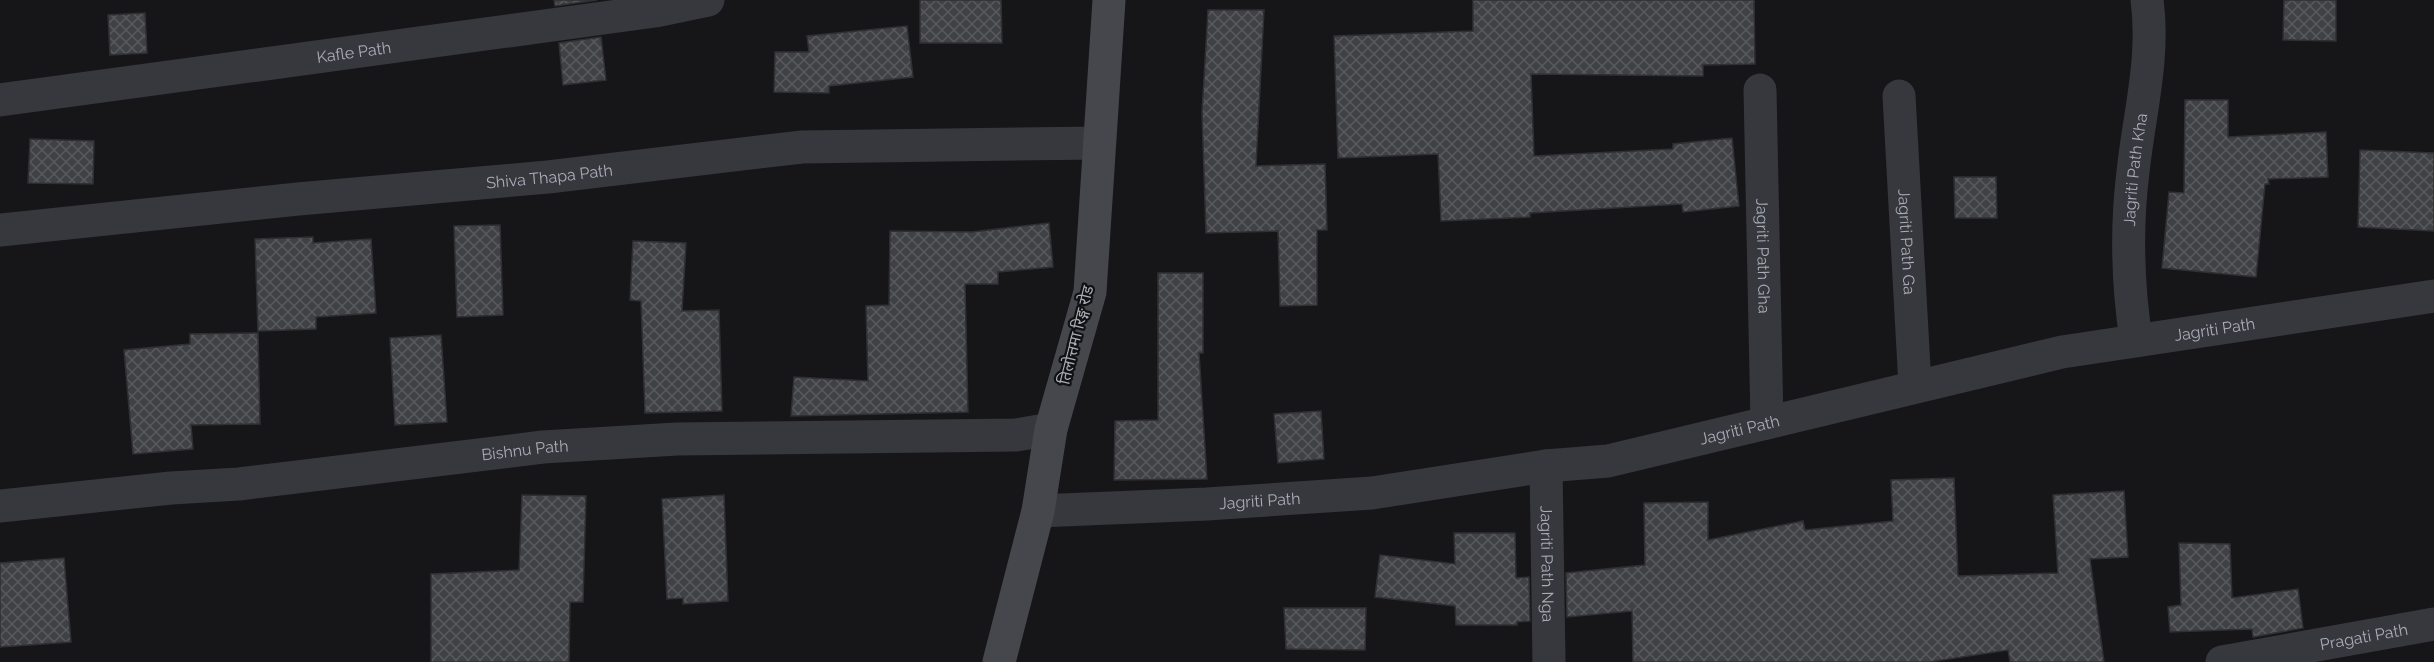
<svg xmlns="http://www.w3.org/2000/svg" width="2434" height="662" font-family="Raleway,'Noto Sans Devanagari',sans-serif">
	<defs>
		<pattern id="building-cross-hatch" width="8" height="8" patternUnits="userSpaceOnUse" patternTransform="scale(1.5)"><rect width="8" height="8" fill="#404145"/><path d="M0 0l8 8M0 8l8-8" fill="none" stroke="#595a5e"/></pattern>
	</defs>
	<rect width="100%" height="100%" fill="#161618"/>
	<g fill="url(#building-cross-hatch)" stroke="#303034" stroke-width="1.5">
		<path d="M 554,0 L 597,0 L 555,6 Z"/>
		<path d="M 920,0 L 1001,0 L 1002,43 L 920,43 Z"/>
		<path d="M 1473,0 L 1754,0 L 1755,64 L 1703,65 L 1703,76 L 1531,74 L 1534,156 L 1673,149 L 1673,144 L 1732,138 L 1739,206 L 1683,212 L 1682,204 L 1530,213 L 1530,217 L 1441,221 L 1438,154 L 1338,158 L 1334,36 L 1473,31 Z"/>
		<path d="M 2284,0 L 2336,0 L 2336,41 L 2283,40 Z"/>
		<path d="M 1208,10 L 1264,10 L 1256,166 L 1325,164 L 1327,230 L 1317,230 L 1317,305 L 1280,306 L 1278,231 L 1206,233 L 1202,113 Z"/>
		<path d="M 145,13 L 147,53 L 110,55 L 108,15 Z"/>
		<path d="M 907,26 L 913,77 L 829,86 L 829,93 L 774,92 L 775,52 L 809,52 L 807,36 Z"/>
		<path d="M 601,37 L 606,80 L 563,85 L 559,43 Z"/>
		<path d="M 2185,100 L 2228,100 L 2228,137 L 2326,132 L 2328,177 L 2268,179 L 2269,184 L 2265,184 L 2256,277 L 2162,268 L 2169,192 L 2184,193 Z"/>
		<path d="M 30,139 L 94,141 L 93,184 L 28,183 Z"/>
		<path d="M 2360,150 L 2434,153 L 2434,231 L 2358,227 Z"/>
		<path d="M 1954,177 L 1996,177 L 1997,218 L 1955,218 Z"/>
		<path d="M 1049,223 L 1053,267 L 998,272 L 998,284 L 965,284 L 968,412 L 791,416 L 794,377 L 868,381 L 866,306 L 889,305 L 890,231 L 972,232 Z"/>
		<path d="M 500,225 L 503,315 L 457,317 L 454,226 Z"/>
		<path d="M 313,237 L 313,243 L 371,239 L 376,313 L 316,317 L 316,329 L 258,331 L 255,239 Z"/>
		<path d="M 633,241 L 686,243 L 682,311 L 719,310 L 722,411 L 645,413 L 641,301 L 630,300 Z"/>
		<path d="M 1158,273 L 1203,273 L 1203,353 L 1199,353 L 1207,479 L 1114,480 L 1115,421 L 1158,420 Z"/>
		<path d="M 258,333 L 260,424 L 191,425 L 193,449 L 133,454 L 124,350 L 190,344 L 190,334 Z"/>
		<path d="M 441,335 L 447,422 L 395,425 L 390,338 Z"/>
		<path d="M 1321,411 L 1324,459 L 1278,463 L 1274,414 Z"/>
		<path d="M 1954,478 L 1958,576 L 2058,573 L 2053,495 L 2124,491 L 2128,557 L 2090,559 L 2104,662 L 2010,662 L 2008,650 L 1929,662 L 1633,662 L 1632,611 L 1567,617 L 1566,573 L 1645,565 L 1644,503 L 1708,502 L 1708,540 L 1803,521 L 1805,530 L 1893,521 L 1891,480 Z"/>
		<path d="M 522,495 L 586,496 L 583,602 L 570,602 L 569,662 L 431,662 L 431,574 L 519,570 Z"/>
		<path d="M 724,495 L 728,601 L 683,604 L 683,598 L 667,599 L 662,499 Z"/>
		<path d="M 1454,533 L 1515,533 L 1516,578 L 1529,577 L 1530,621 L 1517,622 L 1517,625 L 1456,625 L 1455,606 L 1375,597 L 1380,555 L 1455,564 Z"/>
		<path d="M 2179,543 L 2230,544 L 2232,598 L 2298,589 L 2303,628 L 2253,637 L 2252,629 L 2170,632 L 2168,607 L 2181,605 Z"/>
		<path d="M 64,558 L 71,642 L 0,647 L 0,563 Z"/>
		<path d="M 1284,608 L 1366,608 L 1365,650 L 1286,649 Z"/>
	</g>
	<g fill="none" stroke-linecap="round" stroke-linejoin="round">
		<g stroke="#37383d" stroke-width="33">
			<path id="s1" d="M 1760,90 L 1767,423"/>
			<path id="s2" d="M 1899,96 L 1915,386"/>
			<path id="s3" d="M 0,100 L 655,11 L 708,0"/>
			<path id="s4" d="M 0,230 L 298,199 L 548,177 L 802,147 L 1099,143"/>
			<path id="s5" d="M 2136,340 C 2128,286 2126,228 2133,172 C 2139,115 2155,58 2147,0"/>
			<path id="s6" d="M 1546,466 L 1549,662"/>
			<path id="s7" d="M 0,506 L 171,488 L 239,484 L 543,447 L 677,439 L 1016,435 L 1051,429"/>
			<path id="s8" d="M 1038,511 L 1207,504 L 1372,493 L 1546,466 L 1608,461 L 2062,352 L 2434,296"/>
			<path id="s9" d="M 2222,662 L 2434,624"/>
		</g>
		<path stroke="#45474d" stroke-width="33" d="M 999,662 L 1038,511 L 1051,429 L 1090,292 L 1109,0"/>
	</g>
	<g text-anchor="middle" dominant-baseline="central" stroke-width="4.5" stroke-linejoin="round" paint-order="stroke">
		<g font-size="16" fill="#a8adb8" stroke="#111113">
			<text stroke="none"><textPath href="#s3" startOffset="357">Kafle Path</textPath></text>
			<text stroke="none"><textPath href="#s5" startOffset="171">Jagriti Path Kha</textPath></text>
			<text stroke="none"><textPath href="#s4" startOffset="552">Shiva Thapa Path</textPath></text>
			<text stroke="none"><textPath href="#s2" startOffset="146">Jagriti Path Ga</textPath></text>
			<text stroke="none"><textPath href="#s1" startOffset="166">Jagriti Path Gha</textPath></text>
			<text stroke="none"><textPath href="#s8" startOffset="1194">Jagriti Path</textPath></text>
			<text transform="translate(1076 335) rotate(-76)">तिलोत्तमा रिङ्ग रोड</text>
			<text stroke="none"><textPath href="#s8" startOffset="708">Jagriti Path</textPath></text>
			<text stroke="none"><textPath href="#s7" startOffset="528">Bishnu Path</textPath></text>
			<text stroke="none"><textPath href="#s8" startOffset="222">Jagriti Path</textPath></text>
			<text stroke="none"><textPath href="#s6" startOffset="98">Jagriti Path Nga</textPath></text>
			<text stroke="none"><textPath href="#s9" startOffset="144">Pragati Path</textPath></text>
		</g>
	</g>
</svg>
